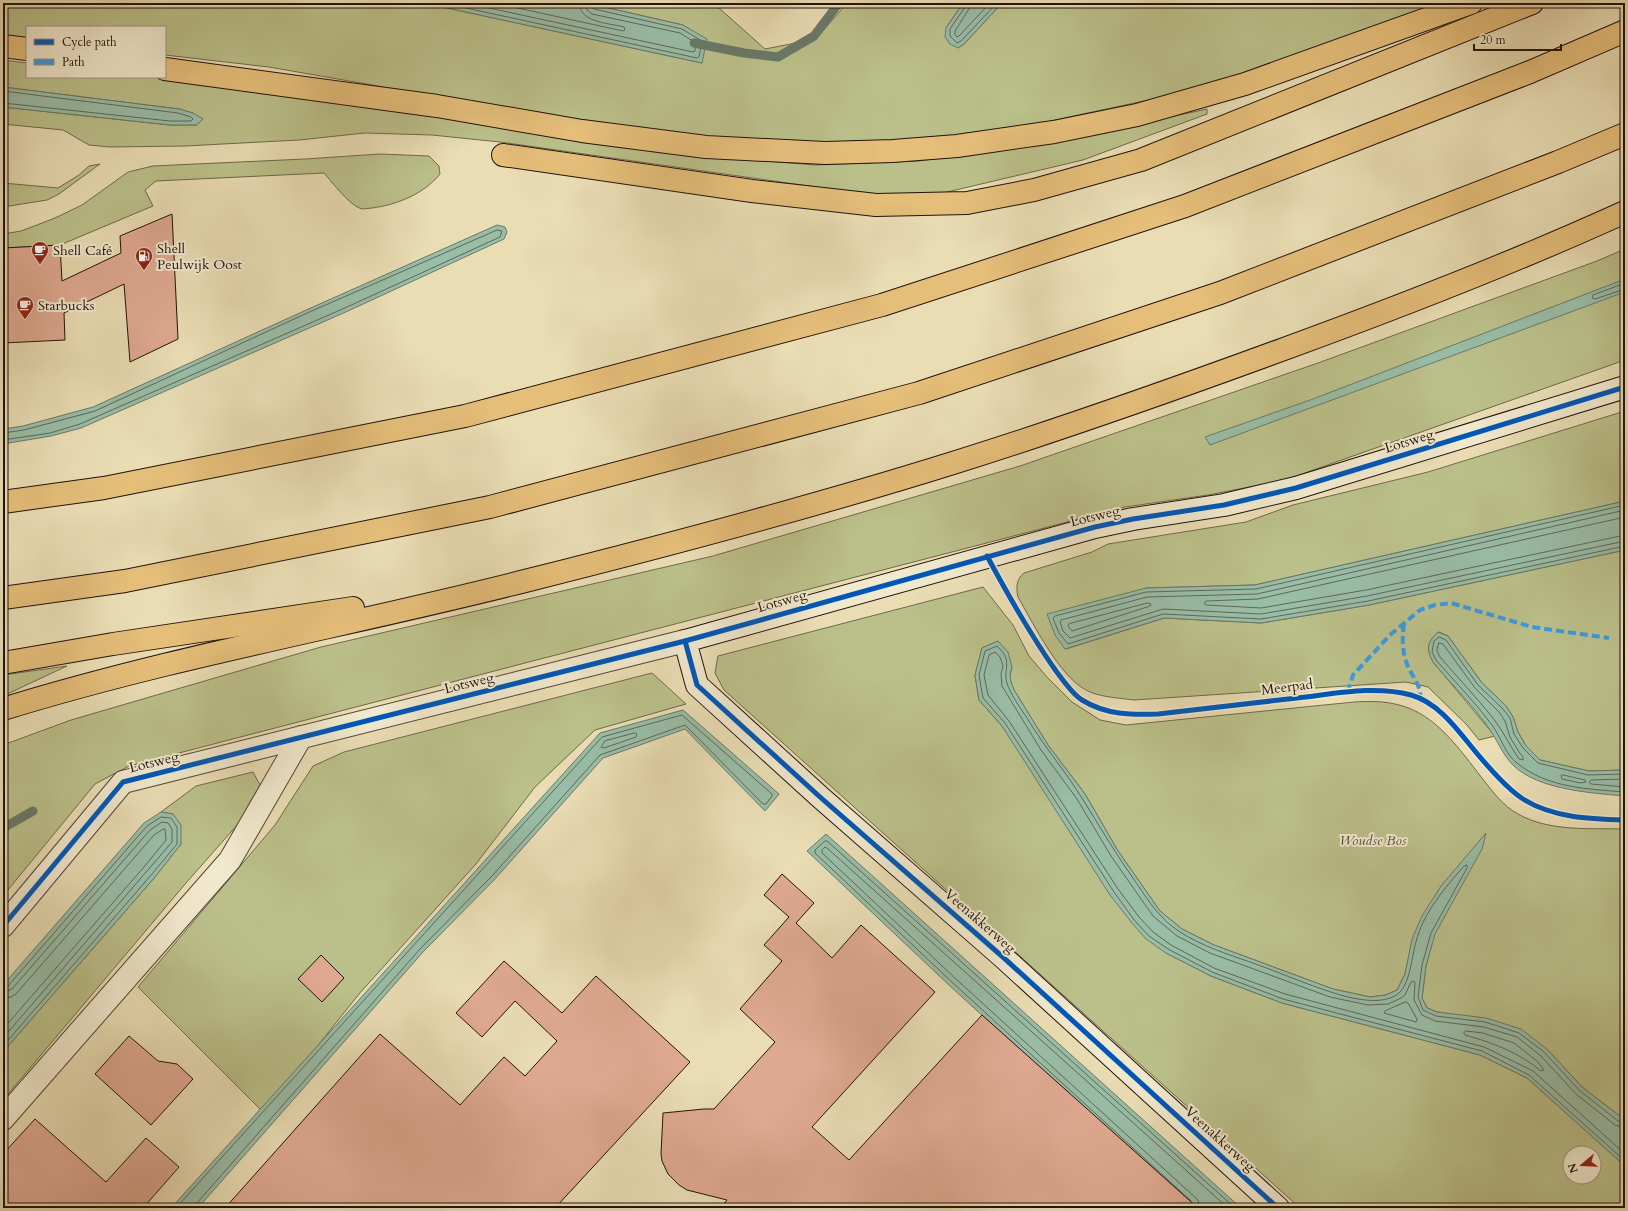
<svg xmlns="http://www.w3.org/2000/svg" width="1628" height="1211" font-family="Cardo,serif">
	<rect width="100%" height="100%" fill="#eaddb4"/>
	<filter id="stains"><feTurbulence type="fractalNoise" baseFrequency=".005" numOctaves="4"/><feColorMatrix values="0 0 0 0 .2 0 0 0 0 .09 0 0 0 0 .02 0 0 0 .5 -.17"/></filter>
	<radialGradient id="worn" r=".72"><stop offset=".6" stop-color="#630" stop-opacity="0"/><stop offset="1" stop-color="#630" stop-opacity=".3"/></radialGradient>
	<g fill="#bbc08a" stroke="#6e694a" fill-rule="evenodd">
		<path d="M 3,3 L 424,3 L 702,63 L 683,25 L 586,3 L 689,3 L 719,8 L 765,49 L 816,39 L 847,3 L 963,3 L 946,28 L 958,48 L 964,44 L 1002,3 L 1451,3 L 1223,84 L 948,143 L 867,144 L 763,141 L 630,130 L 269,67 L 165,55 L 165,27 L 27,27 L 27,39 L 3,37 Z"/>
		<path d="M 3,60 L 27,63 L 27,77 L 160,77 L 501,126 L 665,153 L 815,165 L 918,161 L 1043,144 L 1207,109 L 1207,114 L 1083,160 L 943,193 L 900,199 L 500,142 L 432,135 L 365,133 L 299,140 L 185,146 L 110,147 L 89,145 L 63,130 L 3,124 L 3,107 L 170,125 L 197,125 L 193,113 L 179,109 L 3,87 Z"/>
		<path d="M 380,154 L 429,156 L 439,166 L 440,174 C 424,194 396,205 372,208 C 369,208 365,209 362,209 C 350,206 332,182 324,173 L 156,181 L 145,190 L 153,206 L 60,245 L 3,248 L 3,234 L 21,231 L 55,218 L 82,205 L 128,172 L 153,166 L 305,159 Z"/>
		<path d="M 100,164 L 59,194 L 47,200 L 3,207 L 3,183 L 58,188 L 79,175 L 89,166 Z"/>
		<path d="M 1625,249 L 1625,360 L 1285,480 L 1208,495 L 1125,507 L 129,766 L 95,784 L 3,896 L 3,745 L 71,720 L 321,647 L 713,556 L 1020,466 L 1318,363 L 1597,261 Z"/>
		<path d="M 1625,411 L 1625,501 L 1255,585 L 1146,588 L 1066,649 L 1164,618 L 1261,623 L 1369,605 L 1625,550 L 1625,770 L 1589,771 L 1540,760 L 1526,746 L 1518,732 L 1513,717 L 1506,706 L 1482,683 L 1448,636 L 1439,632 C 1427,642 1426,648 1433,662 L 1495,736 L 1479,740 L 1467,725 L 1428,687 L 1406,682 L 1134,700 C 1119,698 1098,697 1086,690 C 1059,676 1033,623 1018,597 C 1016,589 1016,579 1024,573 L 1092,552 L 1108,544 L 1246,522 L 1293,505 L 1428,472 Z"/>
		<path d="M 983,587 L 1013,625 L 1029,656 L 1047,677 L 1072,702 L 1100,720 L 1126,725 L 1354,702 C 1369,701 1385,701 1399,705 C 1436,714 1460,750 1482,778 C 1492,791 1503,806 1518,814 C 1550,832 1590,828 1625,829 L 1625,1120 L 1582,1087 L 1547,1049 L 1455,1015 L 1437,1012 L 1427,1008 L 1422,998 L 1426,966 L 1431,947 L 1412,942 L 1405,974 L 1397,990 L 1386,995 L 1370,997 L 1333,989 L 1214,945 L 1182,929 L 1160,911 L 1118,851 L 1085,794 L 1048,745 L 1014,690 C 1010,682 1009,676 1012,667 L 998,641 L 982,648 L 975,675 L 979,700 L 1002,726 L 1166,953 L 1211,976 L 1282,1003 L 1480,1055 L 1527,1078 L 1625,1166 L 1625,1208 L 1300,1208 L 724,690 L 715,673 L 718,656 ZM 1570,1153 L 1594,1153 L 1594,1177 L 1570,1177 Z"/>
		<path d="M 67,666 L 3,696 L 3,675 Z"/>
		<path d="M 652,673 L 686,704 L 595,730 L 535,787 L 476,864 L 359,994 L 264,1113 L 138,987 L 275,825 L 313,766 L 344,752 Z"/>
		<path d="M 253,772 L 260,785 L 238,824 L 186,883 L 3,1100 L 3,1052 L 155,877 L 181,844 L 173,814 L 161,812 L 196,786 Z"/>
	</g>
	<g fill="#99bda7" stroke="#697969">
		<path d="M 424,3 L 586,3 L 683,25 L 707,39 L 702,63 Z"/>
		<path d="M 963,3 L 1002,3 L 964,44 L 958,48 L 950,44 L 945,37 L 946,28 Z"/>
		<path d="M 3,87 L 179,109 L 193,113 L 203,119 L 197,125 L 170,125 L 3,107 Z"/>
		<path d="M 497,225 L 505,227 L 507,232 L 504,239 L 348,311 L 81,428 L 51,436 L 3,444 L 3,429 L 23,426 L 93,407 L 304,311 Z"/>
		<path d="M 1625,279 L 1625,292 L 1210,445 L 1205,437 L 1313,399 Z"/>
		<path d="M 1625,501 L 1625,550 L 1369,605 L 1261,623 L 1164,618 L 1065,649 L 1055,635 L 1047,614 L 1146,588 L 1255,585 Z"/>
		<path d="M 1438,632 L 1448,636 L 1482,683 L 1506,706 L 1513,717 L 1518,732 L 1526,746 L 1540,760 L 1589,771 L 1625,770 L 1625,796 C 1592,793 1538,790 1513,765 C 1502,754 1497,739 1488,727 C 1472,704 1451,684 1433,662 C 1426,649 1427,642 1438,632 Z"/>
		<path d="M 998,641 L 1008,652 L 1012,667 L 1010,674 L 1011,682 L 1014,690 L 1048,745 L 1085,794 L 1118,851 L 1160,911 L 1182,929 L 1214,945 L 1333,989 L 1370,997 L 1386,995 L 1397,990 L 1405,974 L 1412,939 L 1422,916 L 1441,886 L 1486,833 L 1482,849 L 1435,934 L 1426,966 L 1422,998 L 1427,1008 L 1437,1012 L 1486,1018 L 1521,1029 L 1547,1049 L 1582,1087 L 1625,1120 L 1625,1166 L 1527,1078 L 1480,1055 L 1282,1003 L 1211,976 L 1166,953 L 1146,939 L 1132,923 L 1110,895 L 1002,726 L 979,700 L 975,675 L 982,648 Z"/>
		<path d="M 683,710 L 779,794 L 765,811 L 685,729 L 603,758 L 494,880 L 423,952 L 198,1208 L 171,1208 L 600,733 Z"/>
		<path d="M 161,812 L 173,814 L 181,825 L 181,844 L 155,877 L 3,1052 L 3,985 L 144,823 Z"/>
		<path d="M 826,834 L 1241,1208 L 1193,1208 L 950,986 L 807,851 Z"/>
	</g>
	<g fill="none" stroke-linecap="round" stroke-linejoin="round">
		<g stroke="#5d6859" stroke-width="1">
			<path d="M 443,3 L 697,58 L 699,57 L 702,41 L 682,29 L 594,9 L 591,6 L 590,3"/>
			<path d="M 466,3 L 693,52 L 695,51 L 696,43 L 680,33 L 592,14 L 587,10 L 585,3"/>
			<path d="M 495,3 L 623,31 L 625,30 L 624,27 C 609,23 580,23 579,3"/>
			<path d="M 966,3 L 965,7 L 950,29 L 950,36 L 957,43 L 961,41 L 997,3"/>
			<path d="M 971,3 L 969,9 L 955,31 L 955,35 L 957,37 L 959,36 L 990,3"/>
			<path d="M 3,91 L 178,113 L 191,117 L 193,119 L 191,121 L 170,121 L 3,103"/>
			<path d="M 1625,283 L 1593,295 L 1592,298 L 1595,299 L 1625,289"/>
			<path d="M 3,433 L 24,430 L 95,411 L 305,314 L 497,230 L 502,231 L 500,237 L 347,307 L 80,424 L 50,433 L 3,440"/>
			<path d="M 1625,505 L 1256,589 L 1146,592 L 1055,616 L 1053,618 L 1059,633 L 1068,644 L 1163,614 L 1261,619 L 1368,601 L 1625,546"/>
			<path d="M 1625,510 L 1257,594 L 1147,597 L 1061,620 L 1060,622 L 1063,631 L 1070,638 L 1163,609 L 1261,614 L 1367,596 L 1625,541"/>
			<path d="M 1625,517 L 1258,599 L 1206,601 L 1204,603 L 1206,605 L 1261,608 L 1366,590 L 1625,535"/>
			<path d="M 1148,603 L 1151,604 L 1150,606 L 1072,631 L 1068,626 L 1069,624 Z"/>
			<path d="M 1439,643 L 1443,644 L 1475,688 L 1499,712 L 1505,721 L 1510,737 L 1519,752 L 1523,757 L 1523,760 L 1519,759 C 1510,746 1503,731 1493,718 C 1476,697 1458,678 1440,657 L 1437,651 Z"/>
			<path d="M 635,733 L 637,734 L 636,737 L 604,748 L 601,747 L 605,741 Z"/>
			<path d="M 1625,774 L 1588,775 L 1538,763 L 1523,748 L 1514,734 L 1510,718 L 1503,709 L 1478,685 L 1446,640 L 1439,637 L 1434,641 L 1432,652 L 1436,660 C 1455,682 1475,702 1492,725 C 1501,737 1505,754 1517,763 C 1547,788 1588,789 1625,792"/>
			<path d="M 1563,775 L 1585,780 L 1586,782 L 1580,783 L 1562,779 L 1561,776 Z"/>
			<path d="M 1625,779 L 1591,780 L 1589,782 L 1591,784 L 1625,787"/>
			<path d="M 3,988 L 8,986 L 147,826 L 161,817 L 171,818 L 177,827 L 177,844 L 152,874 L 3,1046"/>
			<path d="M 3,993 L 12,989 L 150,830 L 162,822 L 168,823 L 172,829 L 172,842 L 3,1038"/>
			<path d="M 3,999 L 11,997 L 16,994 L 154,835 L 163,829 L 165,829 L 166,840 L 144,867 L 3,1029"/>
			<path d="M 1406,1002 L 1408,1003 L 1417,1019 L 1416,1022 L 1384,1013 L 1385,1011 Z"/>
			<path d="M 1466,1031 L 1483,1033 L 1514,1043 L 1537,1061 L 1544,1070 L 1541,1071 C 1520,1053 1491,1042 1465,1035 L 1464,1033 Z"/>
			<path d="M 1625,1123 L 1618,1121 L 1579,1090 L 1544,1052 L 1519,1033 L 1485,1022 L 1436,1016 L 1423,1010 L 1418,997 L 1422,965 L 1431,933 L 1467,868 L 1467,865 L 1464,866 C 1445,888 1423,913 1416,942 C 1412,955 1410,984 1399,993 C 1378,1011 1330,992 1308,984 C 1289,977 1270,969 1250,962 C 1227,954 1202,946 1180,932 C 1160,919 1150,903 1137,884 C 1117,856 1100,827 1082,798 C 1066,772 1046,749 1030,723 C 1023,711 1013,699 1008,686 C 1001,670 1015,662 997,646 L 985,651 L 979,675 L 983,698 L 1005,723 L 1114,892 L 1135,921 L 1149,936 L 1168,949 L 1212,972 L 1283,999 L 1482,1051 L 1529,1075 L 1625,1161"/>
			<path d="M 1625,1128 L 1615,1125 L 1576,1094 L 1541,1056 L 1517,1037 L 1484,1027 L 1435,1021 L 1422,1015 L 1414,1000 L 1415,983 L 1414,981 L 1411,982 L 1405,995 L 1401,998 L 1388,1004 L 1368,1005 L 1330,997 L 1210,953 L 1177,936 L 1153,916 L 1111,856 L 1077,799 L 1041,750 L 1002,686 L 1001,674 L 1003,666 L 1000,657 L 995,652 L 989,655 L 984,675 L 988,695 L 1009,721 L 1118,889 L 1139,917 L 1153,932 L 1171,945 L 1214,968 L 1285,994 L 1484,1047 L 1533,1071 L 1625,1154"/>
			<path d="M 1191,1201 L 953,983 L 815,853 L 815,850 L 825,841 L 827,841 L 1235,1208"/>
			<path d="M 176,1208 L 602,737 L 682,715 L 772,794 L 772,796 L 766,804 L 763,804 L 685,725 L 600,755 L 491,877 L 420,949 L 196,1204 L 195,1208"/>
			<path d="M 1201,1208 L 1198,1200 L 956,979 L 822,853 L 822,850 L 825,847 L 827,848 L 1228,1208"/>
		</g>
		<g stroke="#697969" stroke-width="9">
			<path d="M 694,43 L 744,53 L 778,57 L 814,36 L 839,3"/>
			<path d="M 3,828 L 33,811"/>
		</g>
	</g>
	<g fill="#dfa991" stroke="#21120b">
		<path d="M 172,214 L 178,339 L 130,362 L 124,284 L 64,313 L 65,340 L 3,343 L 3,248 L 60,245 L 62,281 L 121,253 L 120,236 Z"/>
		<path d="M 782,874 L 814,903 L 796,923 L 832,958 L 861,925 L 935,992 L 812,1127 L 849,1160 L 982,1015 L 1198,1208 L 720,1208 L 727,1200 L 687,1190 L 679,1185 L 668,1174 L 662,1161 L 661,1154 L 663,1113 L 704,1109 L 714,1109 L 775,1042 L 740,1009 L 782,961 L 764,945 L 789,917 L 764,895 Z"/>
		<path d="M 321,955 L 344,978 L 322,1002 L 298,979 Z"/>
		<path d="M 504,961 L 562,1013 L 596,976 L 690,1062 L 555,1208 L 225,1208 L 380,1034 L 460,1105 L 504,1057 L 525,1076 L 557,1041 L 515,1001 L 482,1037 L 456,1013 Z"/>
		<path d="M 129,1036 L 158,1061 L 177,1064 L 193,1079 L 151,1125 L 95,1074 Z"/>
		<path d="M 35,1119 L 106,1182 L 146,1138 L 179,1167 L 143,1208 L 3,1208 L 3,1154 Z"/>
	</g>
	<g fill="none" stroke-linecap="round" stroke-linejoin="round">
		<defs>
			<g id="street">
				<path d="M 3,926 L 123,782 L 685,641"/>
				<path d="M 3,1119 L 230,860 L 301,737"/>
			</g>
			<path id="secondary" d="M 1278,1208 L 1004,958 L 820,797 L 697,685 L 685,641 L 1095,527 L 1133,519 L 1224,505 L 1296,488 L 1625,387"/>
			<g id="highway">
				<path d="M 3,46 L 27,49"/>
				<path d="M 165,69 L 437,106 L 582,131 L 706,147 L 825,153 L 893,151 L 957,146 L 1054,132 L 1137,115 L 1245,84 L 1471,3"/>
				<path d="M 503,155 L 752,191 L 876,205 L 967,203 L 1034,190 L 1141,160 L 1532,3"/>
				<path d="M 3,502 L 104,488 L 465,416 L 882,305 L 1185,206 L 1530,72 L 1625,31"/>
				<path d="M 3,598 L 125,581 L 490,507 L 919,393 L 1220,293 L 1558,162 L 1625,134"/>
				<path d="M 3,663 L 113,644 L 353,608"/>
				<path d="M 3,709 C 175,656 352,625 525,581 C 669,545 812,507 953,463 C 1065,428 1175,389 1284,349 C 1399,307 1513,263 1625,212"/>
			</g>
		</defs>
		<use href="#street" stroke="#534535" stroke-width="24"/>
		<use href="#secondary" stroke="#21120b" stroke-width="24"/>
		<use href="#highway" stroke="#21120b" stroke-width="24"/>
		<use href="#street" stroke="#f1e9ce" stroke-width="22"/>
		<use href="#secondary" stroke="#f1e9ce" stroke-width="22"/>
		<use href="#highway" stroke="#e5be7a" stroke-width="22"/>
		<g stroke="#3c9ade" stroke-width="4" stroke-dasharray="8 4" stroke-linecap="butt">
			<path d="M 1404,624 C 1402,638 1402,651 1407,664 C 1412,677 1422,686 1420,699"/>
			<path d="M 1348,692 L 1353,675 L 1390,635 L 1420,610 L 1435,605 L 1451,603 L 1532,627 L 1609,638"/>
		</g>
		<defs>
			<g id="cycleway">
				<path d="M 987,556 C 1008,595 1030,634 1056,671 C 1063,680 1072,694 1082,700 C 1106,715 1132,715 1158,714 C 1205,709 1251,703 1297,698 C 1334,694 1374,685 1411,695 C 1436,702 1454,725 1470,745 C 1483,761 1506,788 1523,799 C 1553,818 1591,819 1625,820"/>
				<path d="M 685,641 L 697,685 L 820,797 L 1004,958 L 1278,1208"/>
				<path d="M 3,926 L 123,782 L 685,641 L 1095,527 L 1133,519 L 1224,505 L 1296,488 L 1625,387"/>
			</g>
		</defs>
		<use href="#cycleway" stroke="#f1e9ce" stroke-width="8"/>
		<use href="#cycleway" stroke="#0057b8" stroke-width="5"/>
	</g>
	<defs>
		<symbol id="cafe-pin" viewBox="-11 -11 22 30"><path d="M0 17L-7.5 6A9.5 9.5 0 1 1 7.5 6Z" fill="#8f2418" stroke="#f1e9ce"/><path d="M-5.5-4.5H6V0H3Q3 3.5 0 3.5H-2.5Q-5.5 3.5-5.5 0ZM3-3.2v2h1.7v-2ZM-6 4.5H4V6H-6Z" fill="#fff"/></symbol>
		<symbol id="fuel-pin" viewBox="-11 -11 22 30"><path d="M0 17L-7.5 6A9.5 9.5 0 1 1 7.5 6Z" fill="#8f2418" stroke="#f1e9ce"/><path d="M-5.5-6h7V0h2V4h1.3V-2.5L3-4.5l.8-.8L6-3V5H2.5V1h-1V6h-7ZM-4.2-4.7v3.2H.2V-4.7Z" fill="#fff"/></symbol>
	</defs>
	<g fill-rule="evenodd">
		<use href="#cafe-pin" x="30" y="240" width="20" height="27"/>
		<use href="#fuel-pin" x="134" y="246" width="20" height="27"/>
		<use href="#cafe-pin" x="15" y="295" width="20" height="27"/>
	</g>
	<g text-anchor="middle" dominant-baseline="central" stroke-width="4" stroke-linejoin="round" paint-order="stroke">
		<g font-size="14" fill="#21120b" stroke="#f1e9ce" text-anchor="start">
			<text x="157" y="248">Shell<tspan x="157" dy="16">Peulwijk Oost</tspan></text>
			<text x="53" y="250">Shell Café</text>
			<text x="38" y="305">Starbucks</text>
		</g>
		<g font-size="14" fill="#21120b" stroke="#f1e9ce">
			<text transform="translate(1409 441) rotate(-17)">Lotsweg</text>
			<text transform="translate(1095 516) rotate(-14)">Lotsweg</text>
			<text transform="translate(782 601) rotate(-16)">Lotsweg</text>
			<text transform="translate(469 683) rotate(-14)">Lotsweg</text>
			<text transform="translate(1287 687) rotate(-7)">Meerpad</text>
			<text transform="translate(154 762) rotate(-14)">Lotsweg</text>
			<text transform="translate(980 921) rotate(41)">Veenakkerweg</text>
			<text transform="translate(1220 1139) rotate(42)">Veenakkerweg</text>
		</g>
		<g font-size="14" font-style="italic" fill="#574f37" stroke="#f1e9ce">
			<text x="1373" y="840">Woudse Bos</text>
		</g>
	</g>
	<rect width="1628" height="1211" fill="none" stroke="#eaddb4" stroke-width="16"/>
	<rect x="4" y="4" width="1620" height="1203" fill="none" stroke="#21120b" stroke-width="2"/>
	<rect x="8" y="8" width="1612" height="1195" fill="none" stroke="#21120b"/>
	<rect x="26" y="26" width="140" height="52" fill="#f1e9ce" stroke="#9e9380"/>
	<rect x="34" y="39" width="20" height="6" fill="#0057b8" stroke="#9e9380"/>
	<text x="62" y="46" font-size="12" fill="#21120b">Cycle path</text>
	<rect x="34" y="59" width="20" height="6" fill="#3c9ade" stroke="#9e9380"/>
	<text x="62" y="66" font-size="12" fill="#21120b">Path</text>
	<g transform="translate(1582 1165) rotate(251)"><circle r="19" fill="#f1e9ce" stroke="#9e9380"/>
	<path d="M0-3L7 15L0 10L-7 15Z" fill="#8f2418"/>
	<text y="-6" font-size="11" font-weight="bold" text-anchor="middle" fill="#21120b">N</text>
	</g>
	<path d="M1474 44v6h87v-6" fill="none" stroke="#21120b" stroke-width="2"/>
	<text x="1480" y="44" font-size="12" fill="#21120b" stroke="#f1e9ce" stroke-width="3" paint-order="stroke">20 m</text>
	<rect width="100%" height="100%" filter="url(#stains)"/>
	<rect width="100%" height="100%" fill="url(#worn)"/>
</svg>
